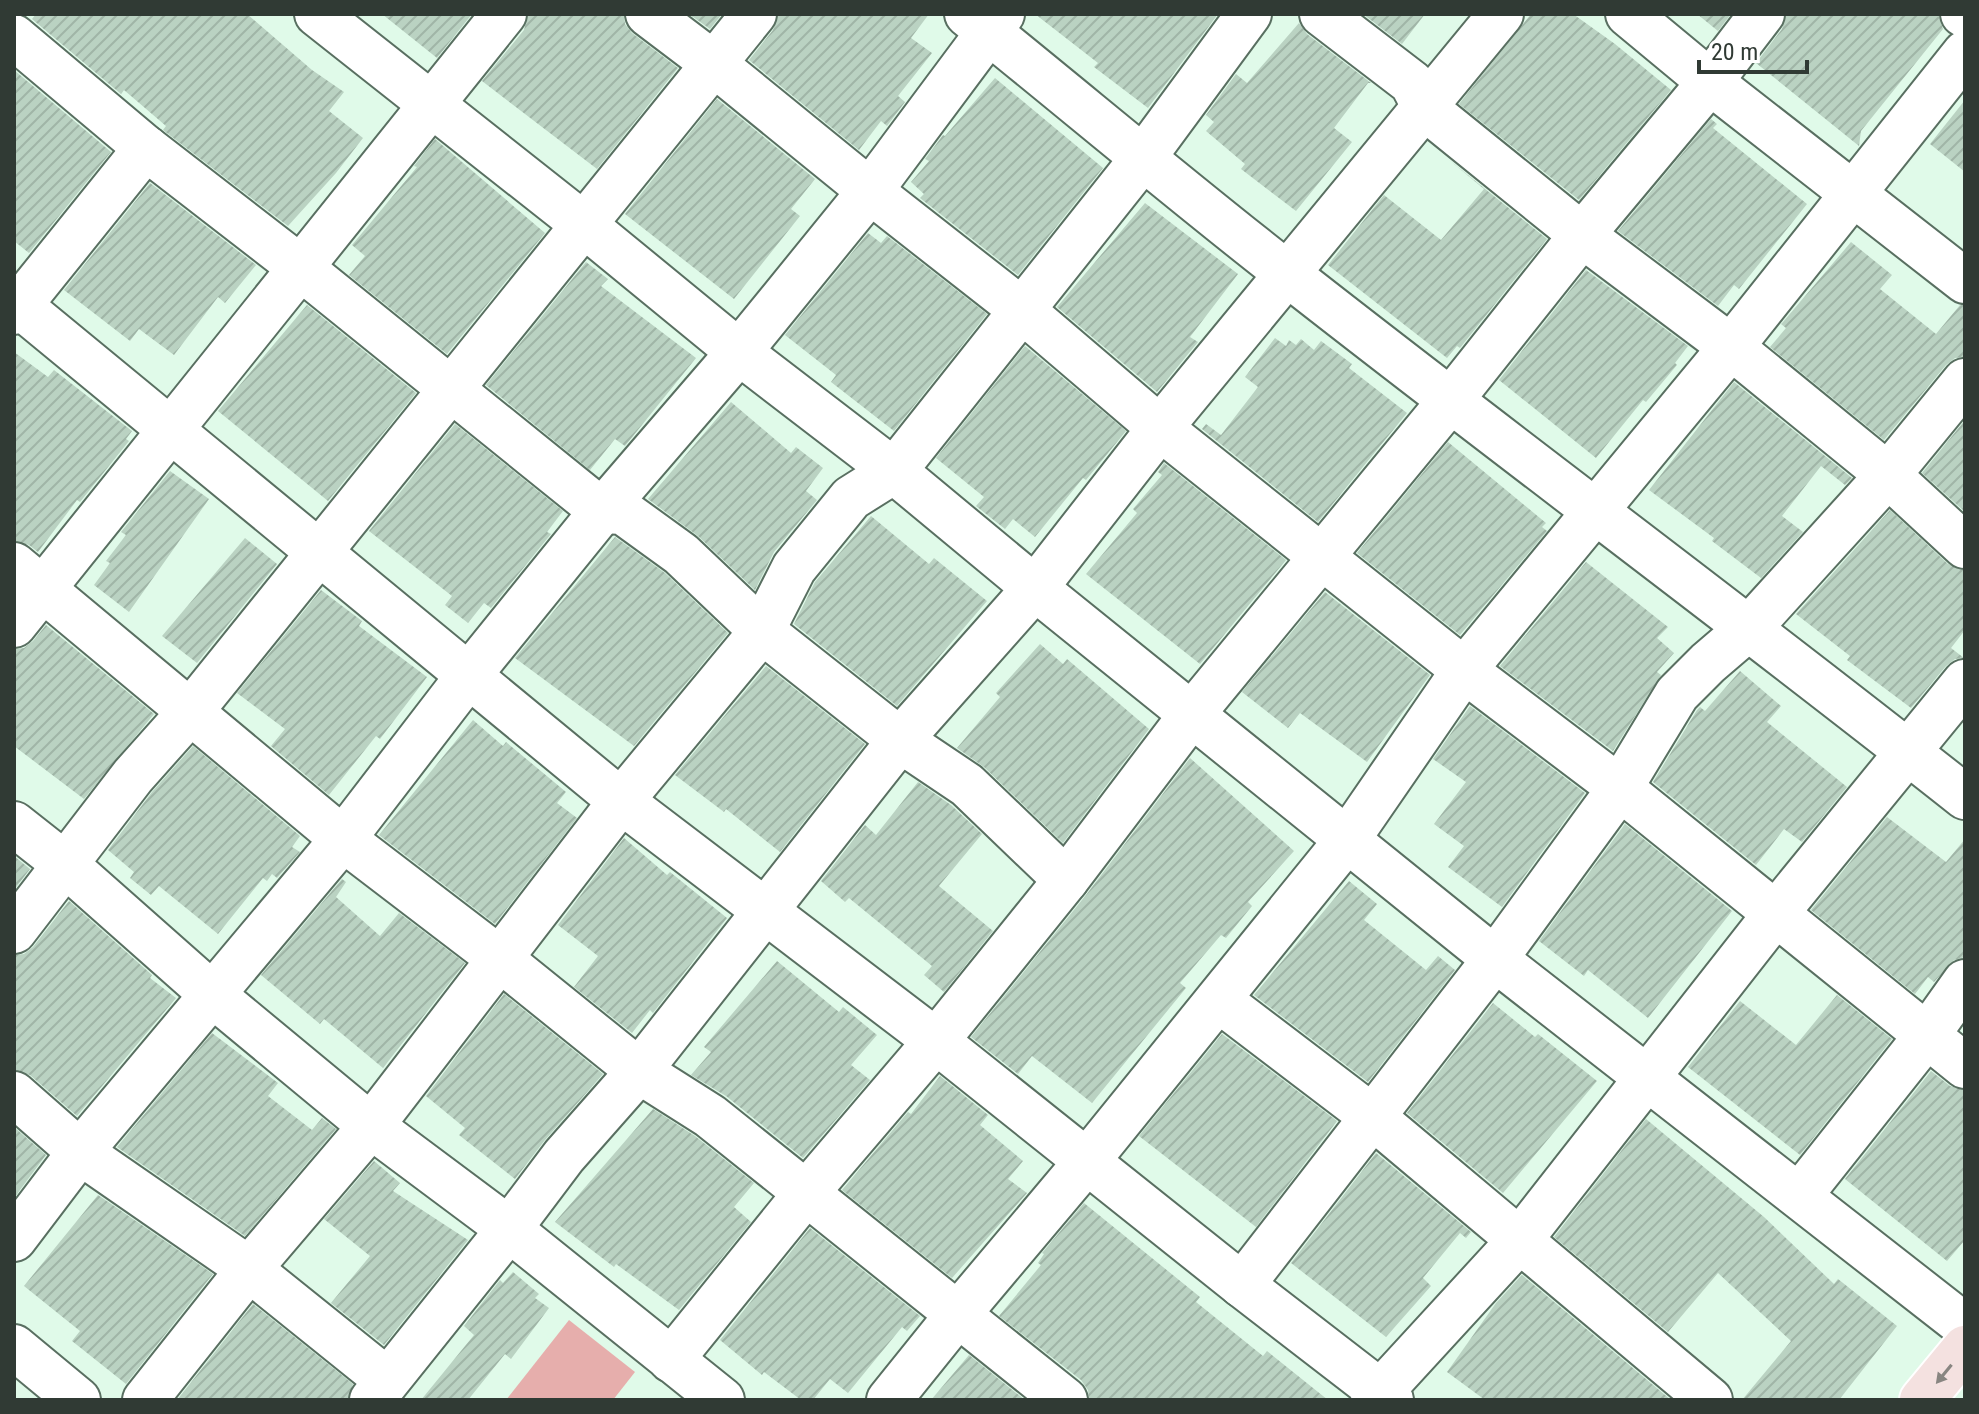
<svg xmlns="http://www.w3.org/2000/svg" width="1979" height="1414" font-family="'Roboto Condensed',sans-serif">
	<defs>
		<pattern id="building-hatch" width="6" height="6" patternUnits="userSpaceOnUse" patternTransform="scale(2)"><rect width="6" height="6" fill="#bad2c2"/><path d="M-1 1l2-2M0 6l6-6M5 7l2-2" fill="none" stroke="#a0b5a7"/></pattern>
	</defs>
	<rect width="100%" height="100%" fill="#e0fae9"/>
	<path fill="#e6aeac" d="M 569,1320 L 635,1372 L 613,1400 L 506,1400 Z"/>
	<g fill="url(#building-hatch)">
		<path d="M 36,14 L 247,14 L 312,70 L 344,92 L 329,111 L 363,138 L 336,173 L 288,226 L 163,130 L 166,126 L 124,90 L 121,94 L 32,19 Z"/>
		<path d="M 382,14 L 472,14 L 437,58 Z"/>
		<path d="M 528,14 L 624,14 L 625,24 L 632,33 L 678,68 L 597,169 L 482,81 L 524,30 Z"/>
		<path d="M 689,14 L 722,14 L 710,29 Z"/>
		<path d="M 778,14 L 929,14 L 911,38 L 932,53 L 898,96 L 905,102 L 887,126 L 881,121 L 859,150 L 749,60 L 773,30 Z"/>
		<path d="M 1035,14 L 1218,14 L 1148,108 L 1094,67 L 1098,63 Z"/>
		<path d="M 1363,14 L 1425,14 L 1402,44 Z"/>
		<path d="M 1531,14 L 1573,14 L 1615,44 L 1671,90 L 1579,200 L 1459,104 Z"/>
		<path d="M 1697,14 L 1731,14 L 1718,31 Z"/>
		<path d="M 1786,14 L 1938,14 L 1943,29 L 1861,131 L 1859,146 L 1756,63 L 1782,29 Z"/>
		<path d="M 1299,23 L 1307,34 L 1371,83 L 1368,83 L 1334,128 L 1352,142 L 1296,211 L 1241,169 L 1245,164 L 1206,131 L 1214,122 L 1206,115 L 1236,74 L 1247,83 Z"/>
		<path d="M 14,70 L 111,152 L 29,253 L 14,241 Z"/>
		<path d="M 995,78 L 1103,168 L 1018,275 L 920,198 L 924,194 L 911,182 L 929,161 L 925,159 L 943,135 L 945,136 Z"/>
		<path d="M 717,99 L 815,179 L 791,209 L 800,216 L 734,299 L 625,214 Z"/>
		<path d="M 1965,100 L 1965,172 L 1930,144 Z"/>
		<path d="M 1711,119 L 1717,124 L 1713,128 L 1807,204 L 1739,289 L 1734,285 L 1718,306 L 1618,231 Z"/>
		<path d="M 435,139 L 545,233 L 447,354 L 349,275 L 365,256 L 352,245 L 417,167 L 414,166 Z"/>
		<path d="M 1448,159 L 1547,239 L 1460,348 L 1457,346 L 1447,358 L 1328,265 L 1384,195 L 1441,240 L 1484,189 Z"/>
		<path d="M 150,183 L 256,265 L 225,303 L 218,297 L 174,355 L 139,329 L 130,341 L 64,290 Z"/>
		<path d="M 1145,203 L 1238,274 L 1190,337 L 1198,342 L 1157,392 L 1057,307 Z"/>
		<path d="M 868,233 L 881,243 L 887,236 L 987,314 L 894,431 L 831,382 L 836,375 L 785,335 Z"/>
		<path d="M 1851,242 L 1892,275 L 1880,289 L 1936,334 L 1960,305 L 1965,305 L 1965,357 L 1955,358 L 1946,365 L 1884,440 L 1770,347 L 1786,328 L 1781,324 L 1783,322 Z"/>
		<path d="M 586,262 L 608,279 L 601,286 L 696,358 L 625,446 L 615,439 L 590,470 L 486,385 Z"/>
		<path d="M 1586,270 L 1688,346 L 1675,363 L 1677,365 L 1646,402 L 1643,400 L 1596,458 L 1499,380 Z"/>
		<path d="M 307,305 L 416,393 L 328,501 L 218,411 Z"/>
		<path d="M 1275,338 L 1286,346 L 1289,340 L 1296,345 L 1301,339 L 1314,350 L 1321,341 L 1352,364 L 1349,368 L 1407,413 L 1318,522 L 1202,429 L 1206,424 L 1221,435 L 1258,387 L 1245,377 Z"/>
		<path d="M 1025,346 L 1126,431 L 1086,480 L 1083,478 L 1035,537 L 1013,519 L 1005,529 L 976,506 L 984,497 L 936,458 Z"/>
		<path d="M 14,352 L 48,377 L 54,370 L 132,431 L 126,439 L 129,441 L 80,502 L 77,500 L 38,552 L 29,545 L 14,541 Z"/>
		<path d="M 1734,382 L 1852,478 L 1845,485 L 1821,466 L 1782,516 L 1803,532 L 1761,578 L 1712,541 L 1714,538 L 1649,490 Z"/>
		<path d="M 731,402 L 791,453 L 796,447 L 823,468 L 806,491 L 817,500 L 774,552 L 755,590 L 698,536 L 648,499 Z"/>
		<path d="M 1965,420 L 1965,512 L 1922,473 Z"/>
		<path d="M 455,424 L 563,511 L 547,532 L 551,534 L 491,608 L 484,603 L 468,623 L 445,605 L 452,596 L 369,531 Z"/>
		<path d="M 1448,442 L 1546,523 L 1542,527 L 1547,531 L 1460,635 L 1357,553 Z"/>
		<path d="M 1164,463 L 1286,560 L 1200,664 L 1086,574 L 1137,513 L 1133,509 L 1162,475 L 1158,472 Z"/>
		<path d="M 170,471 L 209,499 L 129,612 L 94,585 L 110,563 L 106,561 L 126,535 L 121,532 Z"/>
		<path d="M 1890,510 L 1948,564 L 1965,570 L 1965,630 L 1951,648 L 1964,658 L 1955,659 L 1946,666 L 1911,708 L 1847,660 L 1850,656 L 1796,614 Z"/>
		<path d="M 871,516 L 929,564 L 934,558 L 987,601 L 897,706 L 794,624 L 815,582 Z"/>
		<path d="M 615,537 L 665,573 L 728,633 L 634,746 L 515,658 Z"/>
		<path d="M 245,538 L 277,564 L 197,663 L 162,636 Z"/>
		<path d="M 1586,562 L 1668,627 L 1657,638 L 1674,653 L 1657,672 L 1661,675 L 1613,751 L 1500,666 Z"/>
		<path d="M 321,590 L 362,621 L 359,626 L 427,677 L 380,739 L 376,736 L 329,795 L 271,746 L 285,729 L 237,693 Z"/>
		<path d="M 1325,592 L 1430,675 L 1367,762 L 1300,713 L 1288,728 L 1242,692 Z"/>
		<path d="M 46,625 L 154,714 L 84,799 L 14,746 L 14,649 L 24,648 L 33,641 Z"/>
		<path d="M 1040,644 L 1063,664 L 1067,659 L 1149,729 L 1063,843 L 984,767 L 957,748 L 1000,697 L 996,693 Z"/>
		<path d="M 766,666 L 865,744 L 780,852 L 726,809 L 724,812 L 675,775 Z"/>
		<path d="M 1740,671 L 1781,706 L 1767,722 L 1847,787 L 1802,842 L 1784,829 L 1756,865 L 1653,782 L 1697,710 L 1700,707 L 1705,711 Z"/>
		<path d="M 1470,706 L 1585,793 L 1502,907 L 1448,867 L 1464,846 L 1434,824 L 1466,782 L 1433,759 Z"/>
		<path d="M 473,720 L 503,746 L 506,742 L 566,792 L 557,803 L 577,818 L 495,924 L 379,835 Z"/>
		<path d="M 193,746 L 300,836 L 292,847 L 300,852 L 277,878 L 272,874 L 267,881 L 263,878 L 218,934 L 159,886 L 151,895 L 130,878 L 134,872 L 108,850 L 152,792 Z"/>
		<path d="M 1190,758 L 1294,851 L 1248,902 L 1252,906 L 1226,938 L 1221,935 L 1180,983 L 1186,988 L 1092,1103 L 1032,1056 L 1018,1074 L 971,1037 L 1086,895 Z"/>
		<path d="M 918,782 L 951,805 L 982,834 L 939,886 L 993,931 L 944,992 L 924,975 L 932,966 L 849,898 L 845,902 L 821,881 L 865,825 L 876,835 Z"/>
		<path d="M 1887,817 L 1946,862 L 1965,839 L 1965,957 L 1954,960 L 1934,982 L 1928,977 L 1915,994 L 1811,910 Z"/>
		<path d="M 1625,824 L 1732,911 L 1648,1018 L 1588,970 L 1584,976 L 1539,941 Z"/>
		<path d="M 624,838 L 667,875 L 670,872 L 727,918 L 653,1013 L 650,1010 L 632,1033 L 574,987 L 598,956 L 558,925 Z"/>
		<path d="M 14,856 L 30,869 L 14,890 Z"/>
		<path d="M 342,879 L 346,882 L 336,897 L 380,936 L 399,913 L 465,963 L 383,1068 L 324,1019 L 320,1024 L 261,975 Z"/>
		<path d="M 1349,881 L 1377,904 L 1364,920 L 1426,970 L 1438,956 L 1455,970 L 1368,1082 L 1254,995 Z"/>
		<path d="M 69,901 L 152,975 L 150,978 L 176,998 L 77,1116 L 30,1075 L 14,1070 L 14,955 L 24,954 L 33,947 Z"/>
		<path d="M 777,961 L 839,1012 L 843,1007 L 877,1035 L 851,1065 L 870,1080 L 803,1158 L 726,1096 L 691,1075 L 711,1052 L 704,1047 Z"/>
		<path d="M 504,994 L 603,1074 L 545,1140 L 515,1179 L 459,1135 L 465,1128 L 426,1096 Z"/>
		<path d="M 1837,995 L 1892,1039 L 1800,1155 L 1688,1067 L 1740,1001 L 1796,1045 Z"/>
		<path d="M 1493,1003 L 1535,1037 L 1538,1034 L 1597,1081 L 1503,1193 L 1407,1113 Z"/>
		<path d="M 212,1033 L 278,1083 L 268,1096 L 312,1130 L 322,1118 L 336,1129 L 245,1236 L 117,1147 Z"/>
		<path d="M 1222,1034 L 1337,1121 L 1256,1227 L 1139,1136 Z"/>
		<path d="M 1931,1071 L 1950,1086 L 1965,1090 L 1965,1240 L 1947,1261 L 1845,1179 Z"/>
		<path d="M 940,1076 L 988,1115 L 980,1125 L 1023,1161 L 1008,1179 L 1027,1193 L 952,1278 L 842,1190 L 908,1112 L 911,1114 Z"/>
		<path d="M 653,1109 L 695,1136 L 754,1183 L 734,1207 L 751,1222 L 679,1310 L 616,1264 L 614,1267 L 555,1222 Z"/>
		<path d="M 1646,1119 L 1764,1217 L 1834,1284 L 1838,1279 L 1897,1326 L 1839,1400 L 1742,1400 L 1791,1341 L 1718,1273 L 1668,1332 L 1554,1237 Z"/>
		<path d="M 14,1127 L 46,1155 L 14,1198 Z"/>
		<path d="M 1376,1153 L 1471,1232 L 1466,1238 L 1460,1233 L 1423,1278 L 1431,1286 L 1386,1337 L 1291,1263 Z"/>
		<path d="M 374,1161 L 400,1183 L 393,1191 L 468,1240 L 384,1345 L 331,1303 L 370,1256 L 324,1219 Z"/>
		<path d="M 98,1195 L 213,1274 L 126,1384 L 72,1341 L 80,1331 L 24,1286 Z"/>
		<path d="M 1084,1203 L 1200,1297 L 1196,1302 L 1263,1356 L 1267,1351 L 1328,1400 L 1089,1400 L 1088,1390 L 1081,1380 L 999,1316 L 1041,1265 L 1038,1263 L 1044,1254 L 1042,1253 Z"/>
		<path d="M 810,1228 L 920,1316 L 907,1331 L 902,1327 L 848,1393 L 830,1379 L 813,1400 L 801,1400 L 764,1372 L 762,1375 L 720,1340 Z"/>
		<path d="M 513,1272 L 539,1294 L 535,1298 L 549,1308 L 511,1359 L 505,1354 L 468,1400 L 421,1400 L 474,1335 L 464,1326 L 500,1280 L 503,1283 Z"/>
		<path d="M 1522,1275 L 1671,1400 L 1485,1400 L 1447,1372 L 1496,1303 Z"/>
		<path d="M 253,1304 L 353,1384 L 348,1400 L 177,1400 Z"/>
		<path d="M 969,1355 L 1025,1400 L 931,1400 Z"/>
	</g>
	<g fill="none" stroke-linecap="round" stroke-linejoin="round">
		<defs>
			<g id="minor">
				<path d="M 317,14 L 583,224 L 739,352 L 894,471 L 1035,588 L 1495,959 L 1965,1326"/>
				<path d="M 648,14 L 714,64 L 870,191 L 1023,311 L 1160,428 L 1464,670 L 1620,788 L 1965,1066"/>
				<path d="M 967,14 C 1075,101 1180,190 1289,275 C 1513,451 1742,620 1965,797"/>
				<path d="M 1322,14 L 1412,83 L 1425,108 L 1582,235 L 1731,347 L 1888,475 L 1965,546"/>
				<path d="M 1628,14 L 1710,82 L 1965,281"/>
				<path d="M 1963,14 L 1965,15"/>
				<path d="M 14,37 L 146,148 L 301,268 L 602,511 L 623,512 L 681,554 L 762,631 L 900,740 L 967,785 L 1066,880"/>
				<path d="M 14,301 L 621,801 L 936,1041 L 1242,1285 L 1391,1400"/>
				<path d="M 14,312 L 146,148"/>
				<path d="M 14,565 L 343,839 L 500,959 L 639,1071 L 710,1116 L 1065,1400"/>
				<path d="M 14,625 L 504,14"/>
				<path d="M 14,824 L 66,865 L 214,996 L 371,1126 L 509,1229 L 722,1400"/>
				<path d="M 14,931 L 133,776 L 191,711 L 754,14"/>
				<path d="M 1219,1000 L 1374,1118 L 1710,1400"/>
				<path d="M 14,1094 L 80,1152 L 249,1269 L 387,1380"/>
				<path d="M 1800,1195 L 1928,1034 L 1965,982"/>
				<path d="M 14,1239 L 80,1152 L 343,839 L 469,675 L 602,511 L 739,352 L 870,191 L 1002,14"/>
				<path d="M 1242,1285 L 1495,959 L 1620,788 L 1677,694 L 1708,663 L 1750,627 L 1888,475 L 1965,381"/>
				<path d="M 14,1347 L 78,1400"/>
				<path d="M 671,1360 L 807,1192 L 936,1041 L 1066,880 L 1192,714 L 1450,401 L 1582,235 L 1710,82 L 1762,14"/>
				<path d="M 145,1400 L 249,1269 L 371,1126 L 621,801 L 762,631 L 794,568 L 851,498 L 894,471 L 1143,158 L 1249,14"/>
				<path d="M 372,1400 L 509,1229 L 564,1156 L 639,1071 L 900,740 L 1035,588 L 1160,428 L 1501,14"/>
				<path d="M 889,1400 L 959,1313 L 1087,1161 L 1347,840 L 1464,670 L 1731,347 L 1965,53"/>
				<path d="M 1373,1400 L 1519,1241 L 1777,912 L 1965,682"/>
			</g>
			<path id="major" d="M 1922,1400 L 1965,1348"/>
		</defs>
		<use href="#minor" stroke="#596f61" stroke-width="48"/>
		<use href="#major" stroke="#fff" stroke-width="48"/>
		<use href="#minor" stroke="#fff" stroke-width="44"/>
		<use href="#major" stroke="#f4e1e0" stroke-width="44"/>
	</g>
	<defs><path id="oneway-solid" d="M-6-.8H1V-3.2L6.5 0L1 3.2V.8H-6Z" transform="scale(2)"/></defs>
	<use fill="#888581" href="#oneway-solid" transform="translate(1944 1374) rotate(129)"/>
	<rect width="1979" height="1414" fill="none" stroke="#303a34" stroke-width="32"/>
	<path d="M1699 60v12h108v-12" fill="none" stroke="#303a34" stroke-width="4"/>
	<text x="1711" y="60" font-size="24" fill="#303a34" stroke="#ffffff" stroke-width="6" paint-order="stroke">20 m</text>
</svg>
